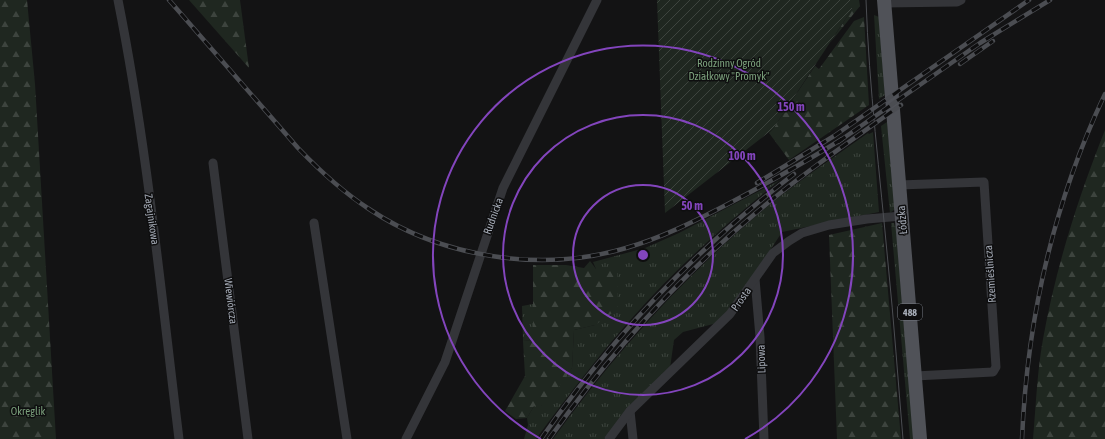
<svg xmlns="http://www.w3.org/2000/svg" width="1105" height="439" font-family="'Asap Condensed',sans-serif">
	<defs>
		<pattern id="grass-tufts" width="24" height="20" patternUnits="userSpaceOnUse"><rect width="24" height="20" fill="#1f2720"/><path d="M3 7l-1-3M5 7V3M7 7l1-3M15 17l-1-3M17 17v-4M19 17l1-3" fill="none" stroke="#3d443e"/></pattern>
		<pattern id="forest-firs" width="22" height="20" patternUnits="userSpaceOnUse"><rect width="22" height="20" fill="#1f2720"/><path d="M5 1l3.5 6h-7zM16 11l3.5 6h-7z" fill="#3d443e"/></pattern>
		<pattern id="garden-furrows" width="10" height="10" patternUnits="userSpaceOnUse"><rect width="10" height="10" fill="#1f2720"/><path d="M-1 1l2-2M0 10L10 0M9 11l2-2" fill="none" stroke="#3d443e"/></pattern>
	</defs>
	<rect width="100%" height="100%" fill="#131314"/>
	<g fill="url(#grass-tufts)">
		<path d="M 874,15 L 879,17 L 885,95 L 879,99 Z"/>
		<path d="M 887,122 L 895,206 L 894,210 L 890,213 L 881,126 Z"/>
		<path d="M 873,132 L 879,212 L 782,232 L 742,294 L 717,323 L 683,332 L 674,340 L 670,368 L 604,439 L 553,439 C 612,357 679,282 756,216 C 791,186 830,160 868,133 L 869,134 Z"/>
		<path d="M 780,180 C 728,222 677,267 633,317 C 598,356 567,397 536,439 L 524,439 L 528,425 L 527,418 L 534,406 L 541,406 L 572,368 L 574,330 L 595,325 L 596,269 L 593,262 L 645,248 L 679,233 Z"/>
		<path d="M 891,223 L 894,223 L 896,228 L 914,439 L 910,439 Z"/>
		<path d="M 533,304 L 533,340 L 523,341 L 522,306 Z"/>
	</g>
	<g fill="url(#forest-firs)">
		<path d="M 0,0 L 27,0 L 35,84 L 56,439 L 0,439 Z"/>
		<path d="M 189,0 L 240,0 L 249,68 Z"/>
		<path d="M 852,0 L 859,0 L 860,6 L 830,43 L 852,9 Z"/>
		<path d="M 864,17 L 869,105 L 789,160 L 769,133 L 773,129 L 815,66 L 819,69 L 854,21 Z"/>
		<path d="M 1105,130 L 1105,439 L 1033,439 C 1036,406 1037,372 1043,339 C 1056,267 1078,198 1105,130 Z"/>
		<path d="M 882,223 L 901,439 L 837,439 L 829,235 Z"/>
		<path d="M 590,261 L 596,269 L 617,269 L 618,309 L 595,325 L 574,330 L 572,368 L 549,402 L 541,406 L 534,406 L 527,418 L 516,419 L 505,411 L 525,376 L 523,341 L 533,340 L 533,265 L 566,265 L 584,268 Z"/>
	</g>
	<path fill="url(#garden-furrows)" d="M 657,0 L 852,0 L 852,9 L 773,129 L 665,213 Z"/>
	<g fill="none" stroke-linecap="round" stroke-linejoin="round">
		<g stroke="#343539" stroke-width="9">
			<path d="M 118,0 C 147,145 161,293 179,439"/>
			<path d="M 884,3 L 957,2 L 961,0"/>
			<path d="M 213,163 L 248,439"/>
			<path d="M 899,185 L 984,182 L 996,367 L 993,372 L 915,376"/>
			<path d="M 314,223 L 347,439"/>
			<path d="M 755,279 L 760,337 L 764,439"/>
			<path d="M 630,411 L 633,439"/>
			<path d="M 406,439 L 445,362 L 503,188 L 597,0"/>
			<path d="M 609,439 L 630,411 L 730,314 L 773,253 L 789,241 L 802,233 L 829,225 L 867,219 L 902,216"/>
		</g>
		<path stroke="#505258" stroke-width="14" d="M 884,0 L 920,439"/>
		<path stroke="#4b4d52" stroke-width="1" d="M 866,0 C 869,88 880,175 888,263 C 894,322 898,380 903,439"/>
		<defs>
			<g id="rail">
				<path d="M 169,0 L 298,148 C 320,171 343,192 369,209 C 442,258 542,273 626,248 C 661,238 693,222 726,205 C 766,184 804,163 842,139"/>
				<path d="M 960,64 L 993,41"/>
				<path d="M 838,142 L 980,43 L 1050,0"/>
				<path d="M 757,183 L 834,136 L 1029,0"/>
				<path d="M 541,439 C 611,338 697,248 794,174"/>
				<path d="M 549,439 C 609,355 678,278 757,212 C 803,173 852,140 901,105"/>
				<path d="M 1022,439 C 1027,319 1054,202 1105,94"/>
			</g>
		</defs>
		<use href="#rail" stroke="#4b4d52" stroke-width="4.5"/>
		<use href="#rail" stroke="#0e0e0f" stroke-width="3" stroke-dasharray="9" stroke-linecap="butt"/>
	</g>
	<g fill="none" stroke="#8345bd" stroke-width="2">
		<circle cx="643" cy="255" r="70"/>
		<circle cx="643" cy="255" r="140"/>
		<path d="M541 439A210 210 0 1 1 745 439"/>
	</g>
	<g text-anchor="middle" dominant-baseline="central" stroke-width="3" stroke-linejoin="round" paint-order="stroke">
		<rect fill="#0e0e0f" stroke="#777b83" stroke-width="1" x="898" y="304" width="24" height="16" rx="3"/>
		<g font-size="10" font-weight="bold" fill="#a4aab5">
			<text x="910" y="312">488</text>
		</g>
		<g font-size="11" fill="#7ba07c" stroke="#0e0e0f">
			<text x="729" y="63">Rodzinny Ogród<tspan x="729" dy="13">Działkowy "Promyk"</tspan></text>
			<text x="28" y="411">Okręglik</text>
		</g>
		<g font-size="11" fill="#a4aab5" stroke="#0e0e0f">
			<text transform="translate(493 216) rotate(-70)">Rudnicka</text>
			<text transform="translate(152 219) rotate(82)">Zagajnikowa</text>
			<text transform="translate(902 220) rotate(-95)">Łódzka</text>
			<text transform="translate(990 274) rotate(-94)">Rzemieślnicza</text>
			<text transform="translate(741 299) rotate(-55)">Prosta</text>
			<text transform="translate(231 301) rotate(83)">Wiewiórcza</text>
			<text transform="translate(761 359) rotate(-92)">Lipowa</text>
		</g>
	</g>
	<circle cx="643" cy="255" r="6" fill="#8345bd" stroke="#0e0e0f" stroke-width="2"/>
	<g font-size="12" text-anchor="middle" font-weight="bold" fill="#8345bd" stroke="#0e0e0f" stroke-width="3" stroke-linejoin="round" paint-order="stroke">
		<text x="791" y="111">150 m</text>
		<text x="742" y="160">100 m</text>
		<text x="692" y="210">50 m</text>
	</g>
</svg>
